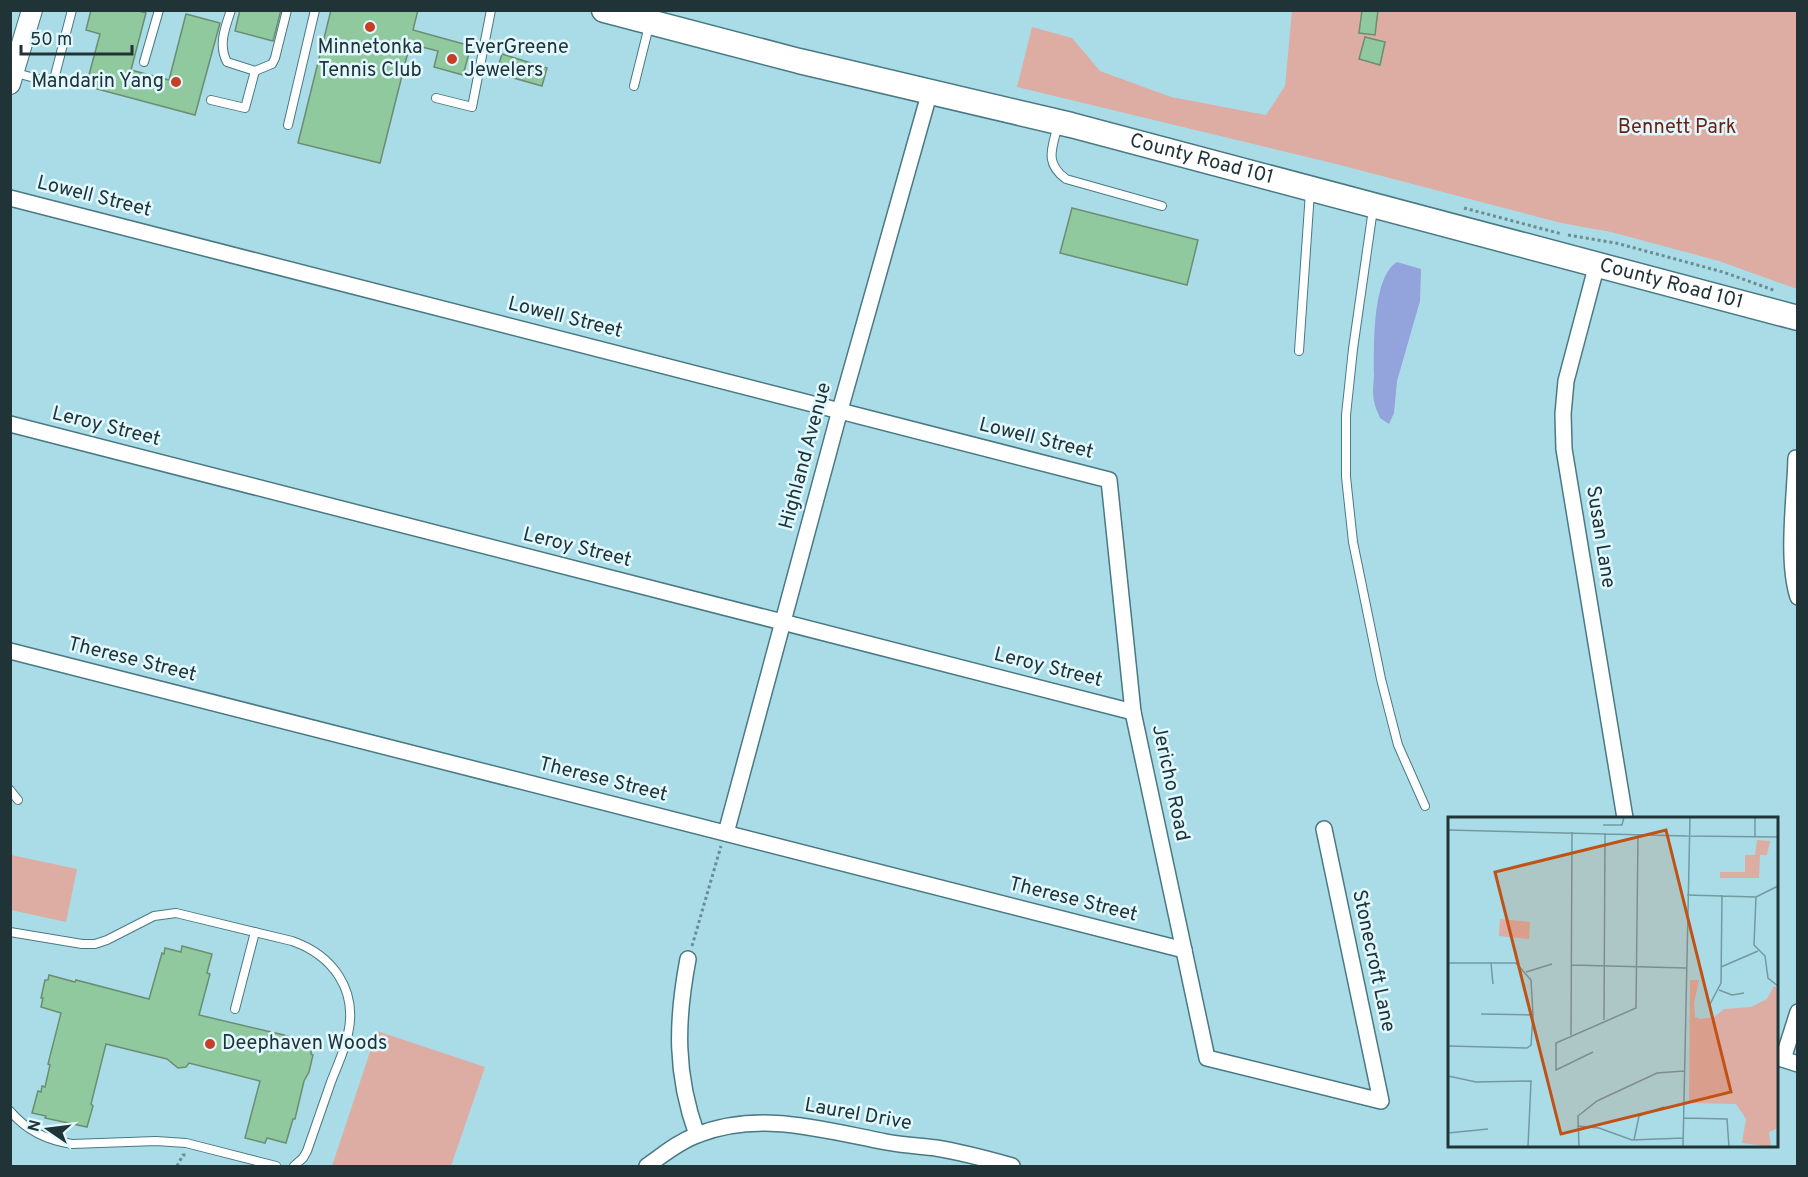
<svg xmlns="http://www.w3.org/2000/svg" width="1808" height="1177" font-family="Overpass,sans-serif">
	<rect width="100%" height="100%" fill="#aadce7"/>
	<g fill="#ddaca2">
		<path d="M 1292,11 L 1797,11 L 1797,289 L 1719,261 L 1611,232 L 1561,223 L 1340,165 L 1017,87 L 1032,27 L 1072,38 L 1100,71 L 1171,97 L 1266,115 L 1285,86 Z"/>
		<path d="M 11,855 L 77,869 L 66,922 L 11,910 Z"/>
		<path d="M 377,1031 L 485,1067 L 451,1166 L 332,1166 Z"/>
	</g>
	<path fill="#93a3db" d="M 1397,262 L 1421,269 L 1420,301 L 1397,381 L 1394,413 L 1389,424 L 1380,418 C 1378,413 1375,407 1374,401 C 1372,392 1374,382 1374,373 C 1374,346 1372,277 1397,262 Z"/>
	<g fill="#91c99f" stroke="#6b8d73" stroke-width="1.5">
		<path d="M 91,10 L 135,10 L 146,13 L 131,70 L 169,80 L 186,14 L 220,23 L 195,115 L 86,86 L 100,34 L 86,30 Z"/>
		<path d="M 240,10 L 281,10 L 273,41 L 235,31 Z"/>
		<path d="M 331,10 L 418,10 L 413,30 L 471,46 L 463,75 L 434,67 L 438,51 L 410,44 L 380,163 L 298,143 Z"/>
		<path d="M 1362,10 L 1378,10 L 1375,35 L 1359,33 Z"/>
		<path d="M 1365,37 L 1385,42 L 1380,65 L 1359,59 Z"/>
		<path d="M 502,54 L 547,68 L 542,86 L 496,73 Z"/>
		<path d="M 1072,208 L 1198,240 L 1187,285 L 1060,253 Z"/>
		<path d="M 182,946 L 212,954 L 207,973 L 210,974 L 199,1015 L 284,1035 L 312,1045 L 311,1054 L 313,1055 L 309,1072 L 304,1081 L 295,1119 L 293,1119 L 286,1143 L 267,1138 L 265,1143 L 245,1138 L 260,1081 L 189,1063 L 186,1067 L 178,1068 L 167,1059 L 106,1044 L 91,1104 L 93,1106 L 87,1127 L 45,1118 L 46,1116 L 32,1113 L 38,1091 L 41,1092 L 42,1086 L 45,1087 L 50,1065 L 48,1064 L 61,1013 L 41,1007 L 43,998 L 41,998 L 45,980 L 48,980 L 49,975 L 75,982 L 76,980 L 149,999 L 162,953 L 164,954 L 165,948 L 181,952 Z"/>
	</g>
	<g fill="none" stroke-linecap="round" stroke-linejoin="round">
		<defs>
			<g id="service">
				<path d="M 144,62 L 159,10"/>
				<path d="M 255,71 L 272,64 L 275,58 L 287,10"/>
				<path d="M 16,73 L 53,83 L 72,10"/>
				<path d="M 634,86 L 649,26"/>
				<path d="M 436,98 L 472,107 L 491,10"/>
				<path d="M 211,100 L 245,108 L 255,71 L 227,62 C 218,45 225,28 231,10"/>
				<path d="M 1058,124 C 1053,147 1043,162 1066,179 L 1162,206"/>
				<path d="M 288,125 L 315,10"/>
				<path d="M 1373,209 L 1353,349 L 1346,415 L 1346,477 L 1353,542 L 1381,679 L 1398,745 L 1425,806"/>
				<path d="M 1299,351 L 1310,192"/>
				<path d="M 10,790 L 18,800"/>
				<path d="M 10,932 L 82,944 L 95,944 L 107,940 L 154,916 L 176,913 L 292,941 C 332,955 358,989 348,1034 C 345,1050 337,1066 331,1082 C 323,1105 315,1128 307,1151 L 303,1158 L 294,1166"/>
				<path d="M 235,1009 L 255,932"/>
				<path d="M 10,1111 C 27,1131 47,1140 72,1144 L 156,1141 L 186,1143 L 276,1166"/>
			</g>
			<g id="minor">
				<path d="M 10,198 L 1109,480 L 1133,712 L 1207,1058 L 1381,1101 L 1324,829"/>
				<path d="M 1597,264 L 1566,381 L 1563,414 L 1564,449 L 1625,818"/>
				<path d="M 10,424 L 1133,712"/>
				<path d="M 1796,458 C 1795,498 1786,560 1798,597"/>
				<path d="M 10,651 L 1184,950"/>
				<path d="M 726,833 L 840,410 L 930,91"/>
				<path d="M 688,959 C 676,1022 675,1074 697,1135"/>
				<path d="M 1776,1057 L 1798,1064"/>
				<path d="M 1783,1059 L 1798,1012"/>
				<path d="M 647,1166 C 663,1155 678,1142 697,1135 C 760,1110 823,1130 886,1142 C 902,1145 919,1146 936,1148 C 961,1152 987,1159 1012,1166"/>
			</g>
			<path id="tertiary" d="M 10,84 L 32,10"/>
			<g id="primary">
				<path id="s1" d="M 604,10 L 799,61 L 1071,125 L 1798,318"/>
			</g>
		</defs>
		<use href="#service" stroke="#497983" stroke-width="10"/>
		<use href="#minor" stroke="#497983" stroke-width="18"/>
		<use href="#tertiary" stroke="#497983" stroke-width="22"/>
		<use href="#primary" stroke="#497983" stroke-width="27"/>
		<g stroke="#698d95" stroke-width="3" stroke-dasharray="3 3" stroke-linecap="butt">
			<path d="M 1464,208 L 1562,234"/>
			<path d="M 1568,235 L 1616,243 L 1723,272 L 1776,291"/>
			<path d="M 692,946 L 721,846"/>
			<path d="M 177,1166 L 183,1155 L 187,1155"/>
		</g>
		<use href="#service" stroke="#fff" stroke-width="8"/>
		<use href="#minor" stroke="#fff" stroke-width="15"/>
		<use href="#tertiary" stroke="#fff" stroke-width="20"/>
		<use href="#primary" stroke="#fff" stroke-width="24"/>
	</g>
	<g fill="#c83d25" stroke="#e0f8fe" stroke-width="2">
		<circle cx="370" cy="27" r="6"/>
		<circle cx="452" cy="59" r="6"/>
		<circle cx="176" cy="82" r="6"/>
		<circle cx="210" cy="1044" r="6"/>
	</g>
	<g text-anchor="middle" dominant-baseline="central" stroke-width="5" stroke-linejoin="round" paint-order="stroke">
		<g font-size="20" fill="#203438" stroke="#e0f8fe" text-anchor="start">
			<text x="370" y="48" text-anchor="middle">Minnetonka<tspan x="370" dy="23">Tennis Club</tspan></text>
			<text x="464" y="48">EverGreene<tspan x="464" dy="23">Jewelers</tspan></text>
			<text x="164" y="82" text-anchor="end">Mandarin Yang</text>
			<text x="222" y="1044">Deephaven Woods</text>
		</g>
		<g font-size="20" fill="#6c1e11" stroke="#e0f8fe">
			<text x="1677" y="128">Bennett Park</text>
		</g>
		<g font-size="20" fill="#203438" stroke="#e0f8fe">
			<text stroke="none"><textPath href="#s1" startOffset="616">County Road 101</textPath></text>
			<text transform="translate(94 197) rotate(14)">Lowell Street</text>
			<text stroke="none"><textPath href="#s1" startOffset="1102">County Road 101</textPath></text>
			<text transform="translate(565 318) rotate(14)">Lowell Street</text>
			<text transform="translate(106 427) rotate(14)">Leroy Street</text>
			<text transform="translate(1036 439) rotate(14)">Lowell Street</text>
			<text transform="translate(806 456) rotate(-75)">Highland Avenue</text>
			<text transform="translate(1600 537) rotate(81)">Susan Lane</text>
			<text transform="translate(577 548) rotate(14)">Leroy Street</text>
			<text transform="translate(132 660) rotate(14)">Therese Street</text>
			<text transform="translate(1048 668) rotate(14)">Leroy Street</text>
			<text transform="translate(603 780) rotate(14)">Therese Street</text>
			<text transform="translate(1170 783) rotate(78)">Jericho Road</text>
			<text transform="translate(1073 900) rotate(14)">Therese Street</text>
			<text transform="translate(1373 961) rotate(78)">Stonecroft Lane</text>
			<text transform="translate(858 1115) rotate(10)">Laurel Drive</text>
		</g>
	</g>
	<g transform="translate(1448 817)">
		<rect width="330" height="330" fill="#aadce7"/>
		<path d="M 309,23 L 322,24 L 319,38 L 312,38 L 311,61 L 272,61 L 272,55 L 297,55 L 297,38 L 307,38 ZM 52,102 L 82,105 L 81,122 L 51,119 ZM 242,163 L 251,163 L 246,186 L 247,200 L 252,202 L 266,200 L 276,192 L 303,190 L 319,182 L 326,169 L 329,171 L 330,311 L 321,315 L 323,330 L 294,326 L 298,302 L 288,287 L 241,286 Z" fill="#ddaca2"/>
		<path fill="none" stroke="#7399a1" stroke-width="1.5" d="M 155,8 L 174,8 L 176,0M 0,13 L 239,19M 239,19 L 330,20M 307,19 L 307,0M 239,78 L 308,80 L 330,69M 308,80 L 306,128 L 317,139 L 320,161 L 330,169M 0,146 L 68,146 L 83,163 L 85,198 L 83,228 L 79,231 L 0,229M 43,146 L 45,167M 123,148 L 238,151M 273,150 L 310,134M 78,155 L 104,147M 271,173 L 284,178 L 296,176M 262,187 L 273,166 L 274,78M 33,197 L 85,198M 156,203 L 157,16M 123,218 L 124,15M 145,235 L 108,253 L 108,226 L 188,191 L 190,17M 0,259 L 28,265 L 83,264 L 80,330M 236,301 L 279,302 L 281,330M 129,309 L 151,311 L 184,323 L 235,321M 0,316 L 40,312M 186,323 L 191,299 L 216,290M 131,330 L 130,299 L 149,284 L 209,256 L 236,254M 235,330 L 242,0"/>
		<path fill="#c05215" fill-opacity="0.15" stroke="#c05215" stroke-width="3" d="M 218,13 L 283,275 L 113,317 L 47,55 Z"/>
		<rect width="330" height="330" fill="none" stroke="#203438" stroke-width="3"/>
	</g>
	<rect width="1808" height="1177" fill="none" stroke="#203438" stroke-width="24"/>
	<g transform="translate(48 1129) rotate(284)" stroke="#e0f8fe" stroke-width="4.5" paint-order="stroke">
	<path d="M0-4.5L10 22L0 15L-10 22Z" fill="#203438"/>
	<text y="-9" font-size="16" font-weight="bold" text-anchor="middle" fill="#203438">N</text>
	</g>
	<path d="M21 45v9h111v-9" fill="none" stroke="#203438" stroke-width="3"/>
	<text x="30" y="45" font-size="18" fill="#203438" stroke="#e0f8fe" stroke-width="4.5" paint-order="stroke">50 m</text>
</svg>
